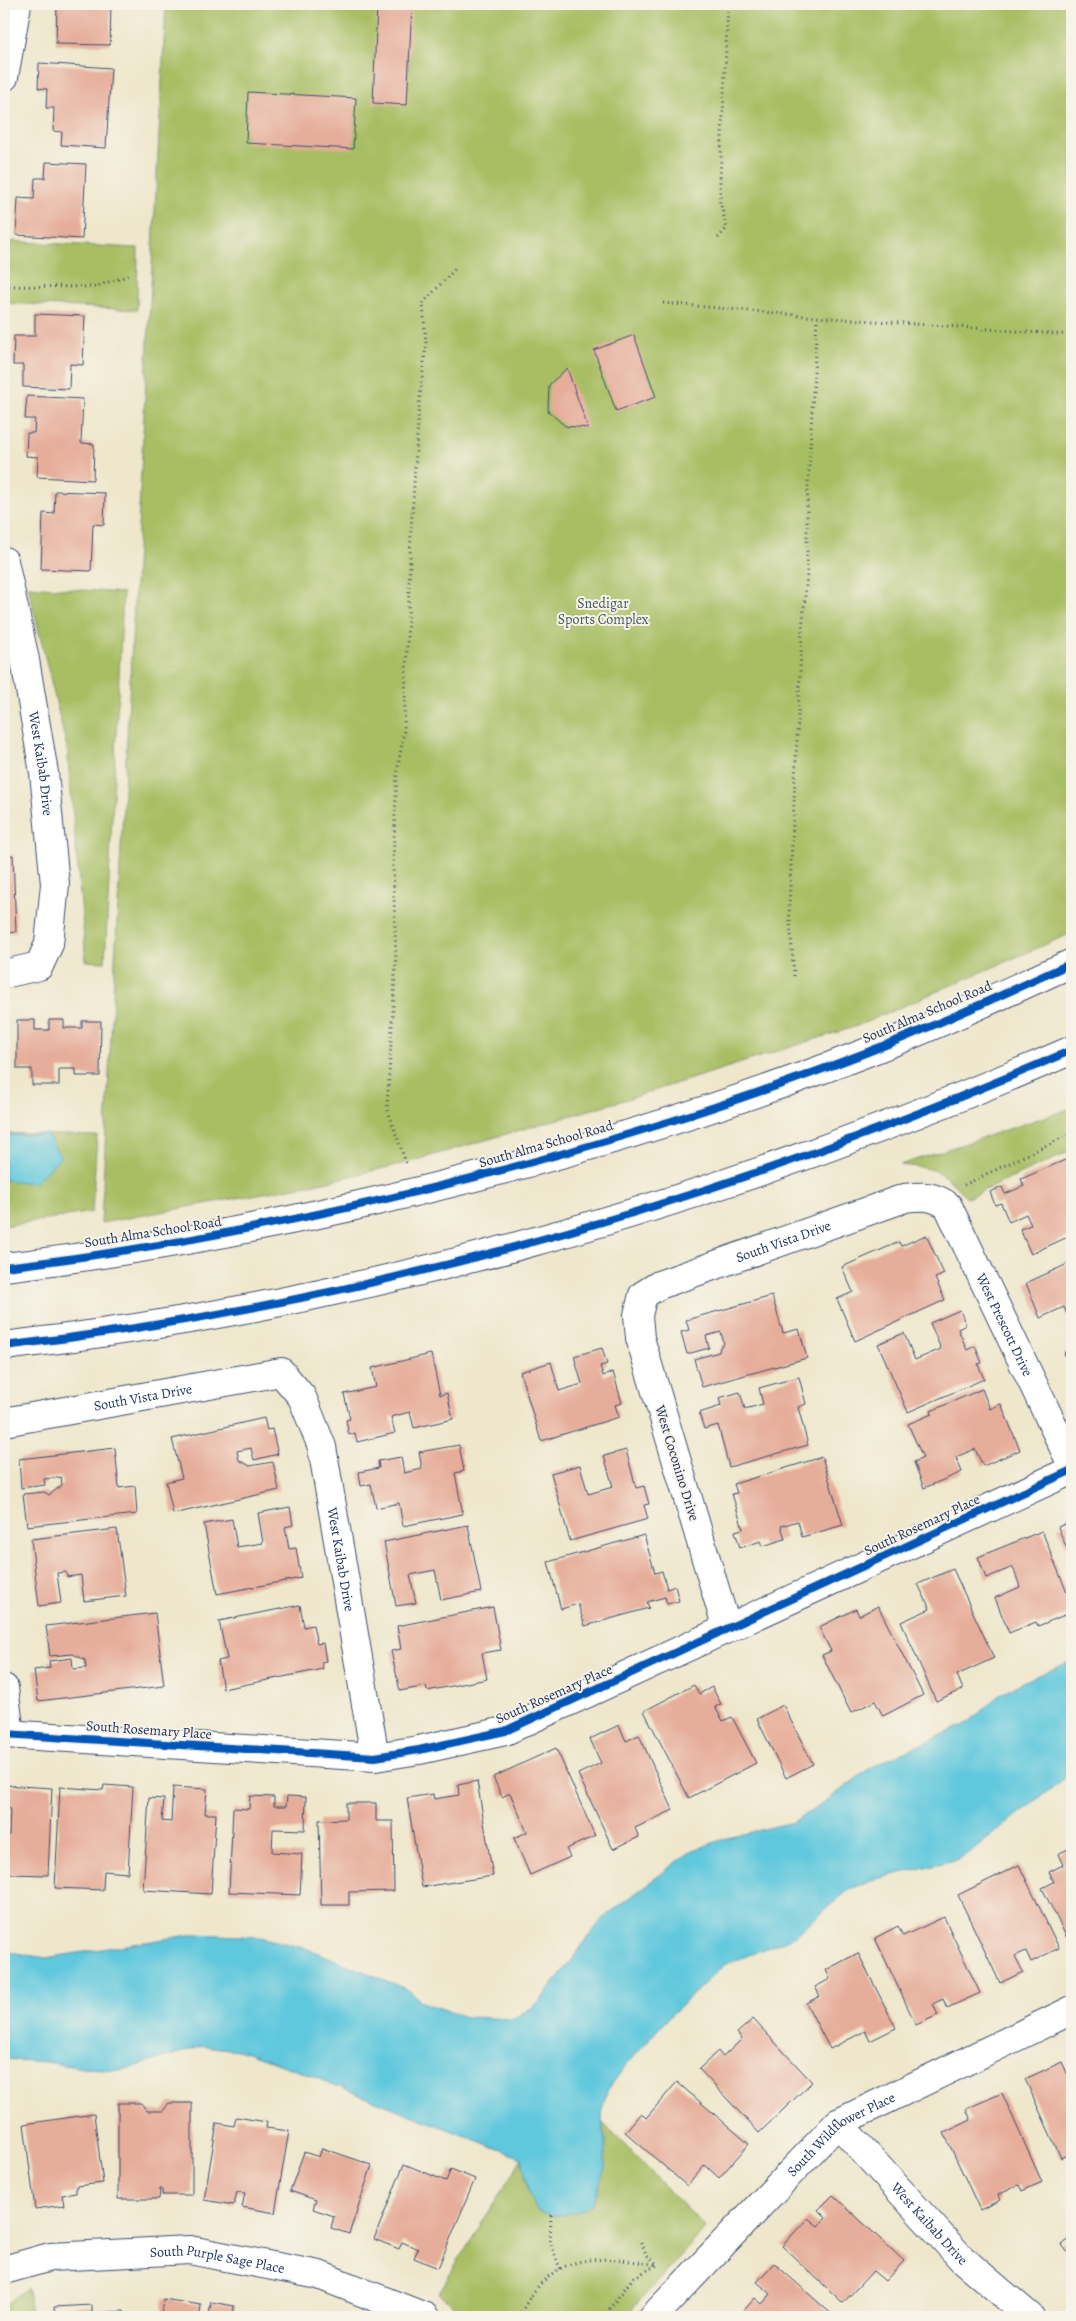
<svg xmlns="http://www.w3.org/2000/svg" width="1076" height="2321" font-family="Alegreya,serif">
	<rect width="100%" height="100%" fill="#f7f3e8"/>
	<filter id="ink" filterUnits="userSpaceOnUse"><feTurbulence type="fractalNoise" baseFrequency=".02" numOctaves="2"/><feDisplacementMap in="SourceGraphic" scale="10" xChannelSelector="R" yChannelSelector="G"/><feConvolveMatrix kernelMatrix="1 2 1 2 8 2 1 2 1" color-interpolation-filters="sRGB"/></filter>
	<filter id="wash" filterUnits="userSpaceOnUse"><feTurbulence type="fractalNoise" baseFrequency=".0096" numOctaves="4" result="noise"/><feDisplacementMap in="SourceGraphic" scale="20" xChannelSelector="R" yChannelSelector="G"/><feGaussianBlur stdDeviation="1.12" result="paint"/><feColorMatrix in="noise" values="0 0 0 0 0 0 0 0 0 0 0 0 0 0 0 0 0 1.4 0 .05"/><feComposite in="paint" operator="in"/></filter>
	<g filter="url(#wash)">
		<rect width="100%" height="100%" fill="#eee7cc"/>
		<g fill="#a8be63" stroke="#627660">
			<path d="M 166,4 L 1072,4 L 1072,933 L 857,1026 L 631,1098 L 406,1163 L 329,1181 L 101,1223 Z"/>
			<path d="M 4,241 L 138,248 L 137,310 L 4,303 Z"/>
			<path d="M 28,586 L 123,593 L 105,962 L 86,961 L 67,748 Z"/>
			<path d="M 1072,1108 L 1072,1151 L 967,1198 C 940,1169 939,1169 900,1165 Z"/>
			<path d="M 4,1133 L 97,1136 L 92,1212 L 4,1226 Z"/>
			<path d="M 602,2122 L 706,2228 L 625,2317 L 469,2317 L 438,2294 L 522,2158 L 528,2191 L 605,2141 Z"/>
			<path d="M 28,2288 L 31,2317 L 4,2317 C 4,2302 17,2296 28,2288 Z"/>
		</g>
		<g fill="#60c8dd" stroke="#3e7c9e">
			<path d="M 4,1135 L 47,1135 L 61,1157 L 34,1183 L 4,1180 Z"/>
			<path d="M 1072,1661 L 1072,1772 L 971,1852 L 958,1859 L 880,1878 L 850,1889 L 791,1938 L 724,1965 L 670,2016 L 625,2066 L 607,2091 L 603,2106 L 602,2122 L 605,2141 L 605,2167 L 593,2204 C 572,2214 561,2219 537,2211 L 528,2191 L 522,2158 L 301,2072 L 238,2050 L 203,2046 L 122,2070 L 83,2068 L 46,2062 L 4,2059 L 4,1951 L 46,1958 L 196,1934 L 260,1937 L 311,1950 L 407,1989 L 422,2002 L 466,2017 L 513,2019 L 538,2004 L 603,1918 L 693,1850 L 727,1838 L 793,1822 L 821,1805 L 873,1766 L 967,1724 L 998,1696 L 1025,1681 Z"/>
		</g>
		<g id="blocks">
			<g fill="#e6ad9a">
				<path d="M 57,4 L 111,4 L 110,45 L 56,44 Z"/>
				<path d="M 377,4 L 412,4 L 407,105 L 373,103 Z"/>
				<path d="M 39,63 L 111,68 L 106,148 L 61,145 L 62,132 L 53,131 L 54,108 L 46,108 L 47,89 L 38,88 Z"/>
				<path d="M 248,92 L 356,98 L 353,149 L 246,143 Z"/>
				<path d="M 46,162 L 86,164 L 82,239 L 16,235 L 18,198 L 34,199 L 35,178 L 45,178 Z"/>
				<path d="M 35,314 L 85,316 L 83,365 L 70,364 L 69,389 L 23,387 L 23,365 L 13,365 L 14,336 L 35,336 Z"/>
				<path d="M 634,335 L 656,397 L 616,411 L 594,350 Z"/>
				<path d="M 567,368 L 588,428 L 565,426 L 548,411 L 549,385 Z"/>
				<path d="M 27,396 L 83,399 L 81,443 L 94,444 L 93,480 L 37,477 L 38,457 L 26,456 L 27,433 L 34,433 L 35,419 L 25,419 Z"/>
				<path d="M 55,491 L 105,493 L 104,525 L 93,524 L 91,571 L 41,569 L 43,513 L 54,514 Z"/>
				<path d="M 13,855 L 16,932 L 4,933 L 4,856 Z"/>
				<path d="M 17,1020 L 35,1020 L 35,1030 L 49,1030 L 49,1020 L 64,1020 L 64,1028 L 82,1028 L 82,1021 L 101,1021 L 100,1076 L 76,1076 L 76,1069 L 59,1069 L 59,1085 L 32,1085 L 32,1069 L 17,1069 Z"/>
				<path d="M 1072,1157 L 1072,1235 L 1031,1254 L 1020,1229 L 1031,1225 L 1026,1214 L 1009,1222 L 1001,1203 L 995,1205 L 990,1192 L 1002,1187 L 1005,1194 L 1024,1186 L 1021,1179 Z"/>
				<path d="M 926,1235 L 944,1274 L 935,1278 L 945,1300 L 855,1341 L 837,1299 L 853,1292 L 842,1267 L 899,1242 L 901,1246 Z"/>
				<path d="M 1072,1262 L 1072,1326 L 1064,1307 L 1040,1318 L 1026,1283 Z"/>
				<path d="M 772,1296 L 783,1333 L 799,1329 L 807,1358 L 702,1387 L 694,1359 L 719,1352 L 720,1347 L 724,1344 L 721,1332 L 706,1336 L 709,1348 L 687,1354 L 681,1332 L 689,1330 L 686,1320 Z"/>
				<path d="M 960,1310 L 966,1325 L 958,1329 L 967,1350 L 975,1346 L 982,1363 L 978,1364 L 984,1379 L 908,1412 L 878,1344 L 904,1333 L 915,1360 L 941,1349 L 930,1323 Z"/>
				<path d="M 602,1348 L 607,1364 L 600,1366 L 603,1376 L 613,1372 L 622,1403 L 615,1405 L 619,1417 L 541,1441 L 520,1372 L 551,1362 L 559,1391 L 582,1384 L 574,1356 Z"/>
				<path d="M 1072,1349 L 1072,1372 L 1064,1353 Z"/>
				<path d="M 431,1354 L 440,1395 L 447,1393 L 453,1419 L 414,1428 L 410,1412 L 391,1417 L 395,1433 L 357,1442 L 355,1433 L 349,1435 L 346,1420 L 350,1419 L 344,1394 L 376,1387 L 372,1368 Z"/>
				<path d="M 799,1377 L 806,1404 L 798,1407 L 808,1445 L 729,1467 L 718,1425 L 704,1429 L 699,1413 L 721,1406 L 719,1398 L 740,1392 L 745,1409 L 763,1404 L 759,1388 Z"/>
				<path d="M 982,1389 L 990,1409 L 1001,1404 L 1020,1450 L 983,1466 L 975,1449 L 956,1457 L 962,1472 L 924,1488 L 914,1462 L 923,1458 L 908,1424 L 932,1414 L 931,1411 Z"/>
				<path d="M 264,1418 L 267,1430 L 272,1429 L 278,1454 L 254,1460 L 251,1448 L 237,1451 L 239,1460 L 250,1466 L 273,1462 L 279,1490 L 173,1514 L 166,1482 L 182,1478 L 172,1439 Z"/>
				<path d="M 459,1445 L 464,1471 L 455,1473 L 463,1514 L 403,1526 L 399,1503 L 376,1508 L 371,1484 L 361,1486 L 359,1472 L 379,1468 L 378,1461 L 401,1457 L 404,1473 L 422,1469 L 419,1452 Z"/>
				<path d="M 115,1448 L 119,1488 L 135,1486 L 137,1514 L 27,1526 L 23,1494 L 44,1492 L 49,1495 L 62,1485 L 61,1477 L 44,1479 L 45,1485 L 21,1488 L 19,1459 Z"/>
				<path d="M 626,1450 L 636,1488 L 644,1486 L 649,1504 L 644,1505 L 648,1519 L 570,1541 L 551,1473 L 580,1465 L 588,1494 L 613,1487 L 604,1456 Z"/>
				<path d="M 822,1457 L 843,1525 L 802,1537 L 798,1521 L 781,1526 L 785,1539 L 763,1546 L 761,1541 L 740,1548 L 735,1531 L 743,1529 L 732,1494 L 737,1493 L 734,1484 Z"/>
				<path d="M 290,1507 L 293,1525 L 285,1527 L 289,1549 L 296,1548 L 301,1578 L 217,1594 L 204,1524 L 232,1519 L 237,1547 L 263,1543 L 258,1513 Z"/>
				<path d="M 1072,1521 L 1072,1561 L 1058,1527 Z"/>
				<path d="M 468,1525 L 481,1592 L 441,1600 L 435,1570 L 410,1575 L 416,1603 L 396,1606 L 384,1542 Z"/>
				<path d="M 117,1529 L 126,1596 L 84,1601 L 81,1575 L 67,1577 L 66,1572 L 57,1573 L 61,1603 L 39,1606 L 31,1539 Z"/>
				<path d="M 1042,1531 L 1072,1605 L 1072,1612 L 1038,1626 L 1036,1622 L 1009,1633 L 995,1598 L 1020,1587 L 1013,1567 L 986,1578 L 978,1557 Z"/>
				<path d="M 644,1535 L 655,1573 L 662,1571 L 667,1589 L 675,1586 L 679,1601 L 667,1604 L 665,1597 L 647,1602 L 649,1608 L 585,1626 L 578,1604 L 561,1609 L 548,1562 Z"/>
				<path d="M 953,1569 L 994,1658 L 957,1675 L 963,1689 L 936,1701 L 901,1622 L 930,1609 L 918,1584 Z"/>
				<path d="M 300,1605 L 304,1627 L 313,1625 L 317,1644 L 323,1643 L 326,1661 L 321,1662 L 323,1669 L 223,1689 L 218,1661 L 227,1659 L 219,1621 Z"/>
				<path d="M 878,1606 L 923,1695 L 883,1716 L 875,1701 L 851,1713 L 822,1655 L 831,1651 L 819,1627 L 856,1609 L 859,1616 Z"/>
				<path d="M 493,1607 L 501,1650 L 482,1653 L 487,1679 L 427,1691 L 426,1686 L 400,1691 L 391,1651 L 401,1649 L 397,1626 Z"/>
				<path d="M 155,1613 L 164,1686 L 38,1701 L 34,1670 L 50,1668 L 49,1661 L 72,1658 L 73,1669 L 86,1668 L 85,1660 L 73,1654 L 50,1656 L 46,1626 Z"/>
				<path d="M 694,1685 L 699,1694 L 712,1687 L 721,1704 L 715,1707 L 723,1721 L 732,1717 L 756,1763 L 689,1798 L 644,1711 Z"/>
				<path d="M 783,1705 L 813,1764 L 786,1778 L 757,1719 Z"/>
				<path d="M 619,1725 L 626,1741 L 639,1735 L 673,1810 L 635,1828 L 639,1837 L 613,1849 L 578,1774 L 601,1763 L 590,1739 Z"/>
				<path d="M 556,1748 L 595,1836 L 566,1849 L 570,1857 L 530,1875 L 514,1838 L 527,1832 L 510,1793 L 502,1797 L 493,1777 Z"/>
				<path d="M 477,1781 L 493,1876 L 422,1887 L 407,1798 L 433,1794 L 434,1799 L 459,1795 L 458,1785 Z"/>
				<path d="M 4,1785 L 52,1788 L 48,1875 L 8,1874 L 8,1864 L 4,1864 L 4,1835 L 9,1836 L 10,1808 L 4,1807 Z"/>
				<path d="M 104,1785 L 133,1787 L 128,1873 L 104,1871 L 103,1890 L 55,1888 L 60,1787 L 103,1790 Z"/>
				<path d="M 173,1787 L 207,1789 L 205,1814 L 216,1814 L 211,1894 L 143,1890 L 149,1798 L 164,1799 L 162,1821 L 171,1822 Z"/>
				<path d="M 250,1796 L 274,1797 L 274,1806 L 286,1806 L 287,1796 L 306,1797 L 305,1830 L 273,1829 L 272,1852 L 302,1854 L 300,1895 L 229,1892 L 233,1808 L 249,1809 Z"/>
				<path d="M 346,1803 L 376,1803 L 376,1821 L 393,1821 L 394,1891 L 349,1892 L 349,1905 L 321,1905 L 319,1820 L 346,1819 Z"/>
				<path d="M 1072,1847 L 1072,1936 L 1067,1938 L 1042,1888 L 1054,1882 L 1049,1872 L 1063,1865 L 1058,1854 Z"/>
				<path d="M 1019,1865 L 1059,1948 L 1031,1962 L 1026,1951 L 1015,1956 L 1023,1972 L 1000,1983 L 958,1895 Z"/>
				<path d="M 944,1917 L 980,1993 L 947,2008 L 943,1999 L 933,2004 L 938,2015 L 916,2025 L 875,1938 L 898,1926 L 903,1936 Z"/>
				<path d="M 858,1953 L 896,2028 L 870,2041 L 865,2031 L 830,2049 L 806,2003 L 820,1996 L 815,1987 L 830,1979 L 826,1970 Z"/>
				<path d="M 753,2019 L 812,2082 L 759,2133 L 699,2069 L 718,2051 L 723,2057 L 742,2039 L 737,2033 Z"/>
				<path d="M 1062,2062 L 1068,2075 L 1072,2073 L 1072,2152 L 1061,2158 L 1025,2079 Z"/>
				<path d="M 677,2082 L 749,2144 L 719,2178 L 705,2165 L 687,2186 L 625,2132 L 641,2113 L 646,2118 Z"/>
				<path d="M 1002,2093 L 1042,2182 L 1022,2191 L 1019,2185 L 998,2195 L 1000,2200 L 980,2210 L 944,2133 L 971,2120 L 966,2109 Z"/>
				<path d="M 118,2103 L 141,2103 L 147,2111 L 163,2111 L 169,2103 L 192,2103 L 192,2195 L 162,2195 L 162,2189 L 160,2189 L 159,2199 L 118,2199 Z"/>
				<path d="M 94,2114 L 103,2183 L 76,2186 L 76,2193 L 62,2195 L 64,2205 L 35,2209 L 24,2124 Z"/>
				<path d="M 236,2117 L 267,2122 L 266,2128 L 289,2131 L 275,2213 L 242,2207 L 245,2193 L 237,2192 L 234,2205 L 204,2200 L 217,2123 L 234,2126 Z"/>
				<path d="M 322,2148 L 372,2165 L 349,2234 L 331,2228 L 334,2216 L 313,2209 L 316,2200 L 290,2191 L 304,2152 L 319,2157 Z"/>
				<path d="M 404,2164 L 446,2181 L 451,2169 L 475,2179 L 438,2268 L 414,2258 L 418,2249 L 402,2242 L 399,2249 L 374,2239 Z"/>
				<path d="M 833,2195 L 904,2261 L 885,2281 L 873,2271 L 843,2303 L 782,2246 L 808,2218 L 818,2226 L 826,2218 L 818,2210 Z"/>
				<path d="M 1072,2237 L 1072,2258 L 1062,2245 Z"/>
				<path d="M 774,2263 L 835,2317 L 738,2317 L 755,2298 L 762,2304 L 771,2294 L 757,2282 Z"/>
				<path d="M 163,2299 L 201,2305 L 200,2315 L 209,2316 L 211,2302 L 234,2306 L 233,2317 L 161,2317 Z"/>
				<path d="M 92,2305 L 92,2313 L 124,2311 L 125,2317 L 55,2317 L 54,2307 Z"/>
				<path d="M 272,2312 L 286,2317 L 270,2317 Z"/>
			</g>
		</g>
	</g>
	<g filter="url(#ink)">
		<use href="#blocks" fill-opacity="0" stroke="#3b4b6e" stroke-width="1"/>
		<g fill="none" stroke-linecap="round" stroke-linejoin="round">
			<defs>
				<g id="minor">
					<path d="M 4,77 L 17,4"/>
					<path id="s1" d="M 4,561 L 25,660 L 44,773 L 55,884 L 49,944 L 39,966 L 4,974"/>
					<path id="s2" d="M 4,1422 L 281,1372 L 302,1397 L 322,1447 L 375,1757"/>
					<path id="s3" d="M 727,1629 L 640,1338 L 638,1315 L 643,1295 L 659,1285 L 905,1198 C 922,1196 934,1195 948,1206 L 1072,1465"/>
					<path d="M 4,1688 L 10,1734"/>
					<path d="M 4,1734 L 375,1757 L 419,1750 L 505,1731 L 1072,1470"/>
					<path id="s4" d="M 838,2123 L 962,2259 L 1030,2317"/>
					<path id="s5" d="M 4,2270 L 50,2257 L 190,2250 L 319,2275 L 425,2317"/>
					<path id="s6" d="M 653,2317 L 838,2123 L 1072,2010"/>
				</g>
				<g id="secondary">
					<path d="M 4,1267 C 119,1254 233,1233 346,1208 C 534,1166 719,1112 898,1040 C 957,1016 1014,989 1072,963"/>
					<path d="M 4,1346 C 373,1303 732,1198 1072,1050"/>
				</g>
			</defs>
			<use href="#minor" stroke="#3b4b6e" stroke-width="30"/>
			<use href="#secondary" stroke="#3b4b6e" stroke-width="30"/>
			<g stroke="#3b4b6e" stroke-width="3" stroke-dasharray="1 4" stroke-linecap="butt">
				<path d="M 718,238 L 727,228 L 720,202 L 720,180 L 728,4"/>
				<path d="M 4,286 L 94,287 L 130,275"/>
				<path d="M 663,303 L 817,317 L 1072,335"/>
				<path d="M 794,976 L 789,908 L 802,630 L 807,575 L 807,505 L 817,317"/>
				<path d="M 406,1163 L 387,1108 L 396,960 L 393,866 L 395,816 L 397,773 L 404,731 L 411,532 L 419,405 L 426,345 L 423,303 L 457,267"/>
				<path d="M 964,1185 L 1072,1133"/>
				<path d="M 551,2215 L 550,2241 L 560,2269"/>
				<path d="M 641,2242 L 646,2254 L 658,2265"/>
				<path d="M 519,2317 C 550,2251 594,2255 658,2265"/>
				<path d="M 603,2317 L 633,2278 L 657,2265"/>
			</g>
			<use href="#minor" stroke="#fff" stroke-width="28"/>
			<use href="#secondary" stroke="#fff" stroke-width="28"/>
			<defs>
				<g id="cycleway">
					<path d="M 4,1267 C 119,1254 233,1233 346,1208 C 534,1166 719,1112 898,1040 C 957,1016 1014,989 1072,963"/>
					<path d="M 4,1346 C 373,1303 732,1198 1072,1050"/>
					<path d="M 4,1734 L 375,1757 L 419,1750 L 505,1731 L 1072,1470"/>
				</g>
			</defs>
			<use href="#cycleway" stroke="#f7f3e8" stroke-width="11"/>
			<use href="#cycleway" stroke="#0057b8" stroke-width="8"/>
		</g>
	</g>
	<g text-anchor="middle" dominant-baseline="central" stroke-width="4" stroke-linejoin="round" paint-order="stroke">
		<g font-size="14" fill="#455a60" stroke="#f7f3e8">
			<text x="603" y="603">Snedigar<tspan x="603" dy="16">Sports Complex</tspan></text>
		</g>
		<g font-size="14" fill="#1b2f5e" stroke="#f7f3e8">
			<text stroke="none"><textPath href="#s1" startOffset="206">West Kaibab Drive</textPath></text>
			<text transform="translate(927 1012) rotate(-23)">South Alma School Road</text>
			<text transform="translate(546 1144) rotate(-16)">South Alma School Road</text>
			<text transform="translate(153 1232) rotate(-9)">South Alma School Road</text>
			<text stroke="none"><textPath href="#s3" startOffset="498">South Vista Drive</textPath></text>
			<text stroke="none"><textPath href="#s3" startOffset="804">West Prescott Drive</textPath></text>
			<text stroke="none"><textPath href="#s2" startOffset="141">South Vista Drive</textPath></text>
			<text transform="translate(677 1463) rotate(73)">West Coconino Drive</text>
			<text transform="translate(922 1525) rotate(-25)">South Rosemary Place</text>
			<text stroke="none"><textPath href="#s2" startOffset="482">West Kaibab Drive</textPath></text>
			<text transform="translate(554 1694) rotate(-24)">South Rosemary Place</text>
			<text transform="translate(149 1730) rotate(4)">South Rosemary Place</text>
			<text stroke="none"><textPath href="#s6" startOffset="264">South Wildflower Place</textPath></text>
			<text stroke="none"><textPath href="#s4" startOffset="136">West Kaibab Drive</textPath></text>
			<text stroke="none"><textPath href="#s5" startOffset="216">South Purple Sage Place</textPath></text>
		</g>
	</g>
	<rect width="1076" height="2321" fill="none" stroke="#f7f3e8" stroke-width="20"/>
</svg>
